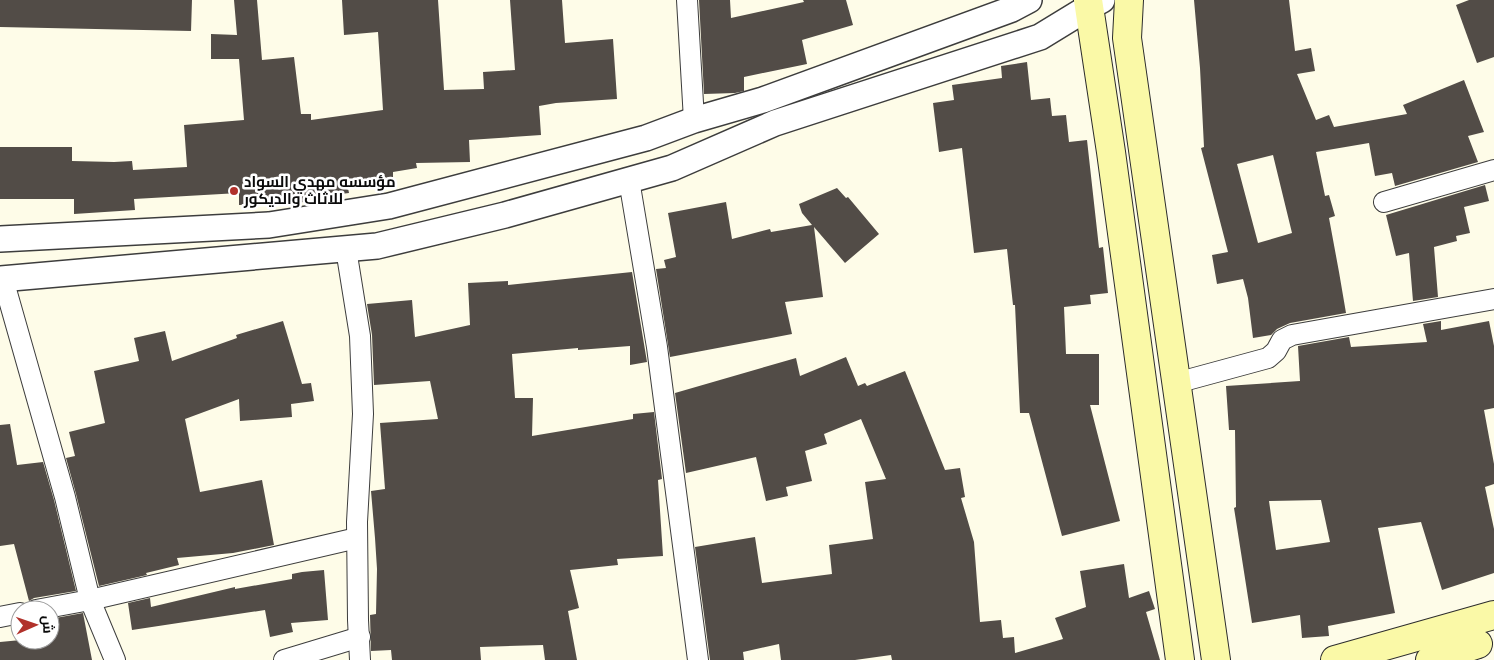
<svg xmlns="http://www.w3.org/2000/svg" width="1494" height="660" font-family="'Times New Roman',Cairo,serif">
	<rect width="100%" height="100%" fill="#fefce8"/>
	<g fill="#524c47" fill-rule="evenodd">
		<path d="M 0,0 L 192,0 L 191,31 L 0,27 Z"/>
		<path d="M 234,0 L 257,0 L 262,60 L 294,57 L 301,114 L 311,114 L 311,120 L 383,110 L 378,32 L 344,35 L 342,0 L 438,0 L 444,90 L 484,89 L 483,72 L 515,70 L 510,0 L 562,0 L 565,43 L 613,39 L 617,99 L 556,103 L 539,106 L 541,135 L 469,140 L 470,162 L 416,163 L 417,168 L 393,172 L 393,177 L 347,183 L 349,193 L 306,198 L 306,202 L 239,205 L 239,193 L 134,199 L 135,210 L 74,214 L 74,199 L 0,199 L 0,147 L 72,147 L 72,161 L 114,162 L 132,161 L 133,170 L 187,167 L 184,125 L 244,120 L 239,59 L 211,59 L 211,34 L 237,35 Z"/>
		<path d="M 699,0 L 730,0 L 731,18 L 804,2 L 803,0 L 846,0 L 853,25 L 802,40 L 807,64 L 744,77 L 744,91 L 735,93 L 704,94 Z"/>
		<path d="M 1194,0 L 1289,0 L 1295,51 L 1311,48 L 1315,71 L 1297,74 L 1316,120 L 1329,115 L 1334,127 L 1407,114 L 1403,105 L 1464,80 L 1484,132 L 1468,136 L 1478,162 L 1395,186 L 1392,173 L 1375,176 L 1369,143 L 1316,152 L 1325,196 L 1329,195 L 1335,216 L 1329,218 L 1339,272 L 1346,313 L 1290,323 L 1277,329 L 1271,335 L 1253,338 L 1248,298 L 1243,279 L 1217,284 L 1212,255 L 1228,252 L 1201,148 L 1204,147 L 1200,68 ZM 1273,155 L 1292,233 L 1258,243 L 1237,164 Z"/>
		<path d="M 1469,0 L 1494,0 L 1494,57 L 1477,63 L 1456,5 Z"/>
		<path d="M 1027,62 L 1031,100 L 1050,98 L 1052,116 L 1066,115 L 1069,142 L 1087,140 L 1099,248 L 1103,247 L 1108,293 L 1090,295 L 1091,304 L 1064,307 L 1066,354 L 1099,354 L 1099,405 L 1090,405 L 1120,521 L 1062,536 L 1029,413 L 1020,413 L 1015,305 L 1013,305 L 1007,249 L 974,253 L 962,148 L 939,152 L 933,103 L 954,100 L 952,85 L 1002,78 L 1001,66 Z"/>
		<path d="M 1485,185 L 1489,201 L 1464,207 L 1470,233 L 1456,236 L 1457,241 L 1434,247 L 1438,297 L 1413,301 L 1409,253 L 1396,256 L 1386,215 Z"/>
		<path d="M 837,188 L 846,198 L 848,197 L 879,234 L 845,263 L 814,227 L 823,297 L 785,302 L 792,334 L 670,357 L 656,269 L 666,268 L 664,260 L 676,257 L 668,213 L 726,202 L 732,239 L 770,229 L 771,232 L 812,225 L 802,213 L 799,204 Z"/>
		<path d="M 632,272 L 647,362 L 630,365 L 630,346 L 578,350 L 578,348 L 512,354 L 515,398 L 533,398 L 532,436 L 633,419 L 633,414 L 654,412 L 662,479 L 658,480 L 663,556 L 617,559 L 618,565 L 570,570 L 579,608 L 568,611 L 577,660 L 545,660 L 543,645 L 480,647 L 481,660 L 392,660 L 391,650 L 371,651 L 370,615 L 376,614 L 377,569 L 375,538 L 371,491 L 385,489 L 380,423 L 438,419 L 430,381 L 374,385 L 372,335 L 367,304 L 412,300 L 415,337 L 470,325 L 468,283 L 508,281 L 508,285 Z"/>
		<path d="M 283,321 L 302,384 L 311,383 L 314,401 L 291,404 L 292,417 L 240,421 L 239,399 L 185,419 L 200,492 L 262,480 L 274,545 L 233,553 L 177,558 L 179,565 L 146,573 L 147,575 L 99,586 L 76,494 L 66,458 L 75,456 L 69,432 L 105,423 L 94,371 L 139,361 L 134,338 L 165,331 L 172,361 L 237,338 L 236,335 Z"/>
		<path d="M 1441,321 L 1441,330 L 1489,321 L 1494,346 L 1494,408 L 1484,410 L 1494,464 L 1494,484 L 1485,487 L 1494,529 L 1494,573 L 1442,590 L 1421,522 L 1378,528 L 1395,613 L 1328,626 L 1329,636 L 1302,638 L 1300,615 L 1252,623 L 1234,508 L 1236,507 L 1235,430 L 1229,430 L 1226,386 L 1300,381 L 1298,346 L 1349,337 L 1351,347 L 1427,342 L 1423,324 ZM 1321,500 L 1330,542 L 1276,550 L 1269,501 Z"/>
		<path d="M 846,357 L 858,386 L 865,383 L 867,386 L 905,371 L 945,470 L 960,468 L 965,497 L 961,498 L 974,542 L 980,622 L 1001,620 L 1003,638 L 1014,637 L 1015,653 L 1063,639 L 1055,618 L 1086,607 L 1080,571 L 1124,564 L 1129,598 L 1149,591 L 1155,609 L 1146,612 L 1160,660 L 892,660 L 891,655 L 855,660 L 781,660 L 779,644 L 743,652 L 744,660 L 710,660 L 695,547 L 755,537 L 762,583 L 832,574 L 829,545 L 873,539 L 865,482 L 886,479 L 861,419 L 824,434 L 827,444 L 805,451 L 812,481 L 786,487 L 788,496 L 766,501 L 756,457 L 686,473 L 675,393 L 796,358 L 800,376 Z"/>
		<path d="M 10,424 L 17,465 L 43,462 L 54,500 L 76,591 L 34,598 L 29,601 L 14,544 L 0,546 L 0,425 Z"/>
		<path d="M 324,570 L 328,620 L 291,623 L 293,632 L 270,637 L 265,610 L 132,630 L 128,603 L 150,598 L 151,607 L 235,587 L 235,589 L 292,579 L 292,574 L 302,572 Z"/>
		<path d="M 83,613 L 92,660 L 0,660 L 0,642 L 21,640 L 50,640 L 50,619 Z"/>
	</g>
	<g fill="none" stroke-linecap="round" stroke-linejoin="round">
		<defs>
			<g id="minor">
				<path d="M 687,0 L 694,120"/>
				<path d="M 629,180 L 657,347 L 698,660"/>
				<path d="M 1384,202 L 1494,170"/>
				<path d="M 346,249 L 360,336 L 363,414 L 357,522 L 358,620 L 360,660"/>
				<path d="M 3,279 L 65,497 L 90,600 L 115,660"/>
				<path d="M 1176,383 L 1268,358 L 1276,351 L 1282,340 L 1292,335 L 1494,299"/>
				<path d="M 36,610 L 90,600 L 357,538"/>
				<path d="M 0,617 L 20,613"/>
				<path d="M 284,660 L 360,637"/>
			</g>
			<g id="tertiary">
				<path d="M 0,239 L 269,225 L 389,206 L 646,138 L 694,120 L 763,100 L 1012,9 L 1029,0"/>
				<path d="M 0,279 L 377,246 L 505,215 L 672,168 L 775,123 L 1040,37 L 1089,7 L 1102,0"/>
			</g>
			<g id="secondary">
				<path d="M 1088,0 L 1111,152 L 1180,660"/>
				<path d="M 1129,0 L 1127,38 L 1216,660"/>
				<path d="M 1335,660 L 1494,615"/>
				<path d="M 1430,660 L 1478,644"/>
			</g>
		</defs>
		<use href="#minor" stroke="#3d3d3d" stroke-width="22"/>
		<use href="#tertiary" stroke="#3d3d3d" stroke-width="28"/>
		<use href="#secondary" stroke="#2c2c2c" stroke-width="30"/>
		<use href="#minor" stroke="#fff" stroke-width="20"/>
		<use href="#tertiary" stroke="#fff" stroke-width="25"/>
		<use href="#secondary" stroke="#faf9a7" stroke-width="28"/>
	</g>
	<circle fill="#b1312b" stroke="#fff" stroke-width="2" cx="234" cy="191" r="5"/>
	<g text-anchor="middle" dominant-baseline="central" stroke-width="5" stroke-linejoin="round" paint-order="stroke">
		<g font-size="15" font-weight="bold" fill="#0a0a0a" stroke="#fff" text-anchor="start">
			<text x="244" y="182">مؤسسه مهدي السواد<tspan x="244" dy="17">للاثاث والديكور</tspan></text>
		</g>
	</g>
	<g transform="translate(35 625) rotate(88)"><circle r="24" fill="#ffffff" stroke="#9d9d9d"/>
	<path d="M0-4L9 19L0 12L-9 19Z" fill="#b1312b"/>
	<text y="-8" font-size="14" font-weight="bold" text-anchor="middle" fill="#0a0a0a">ش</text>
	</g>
</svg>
